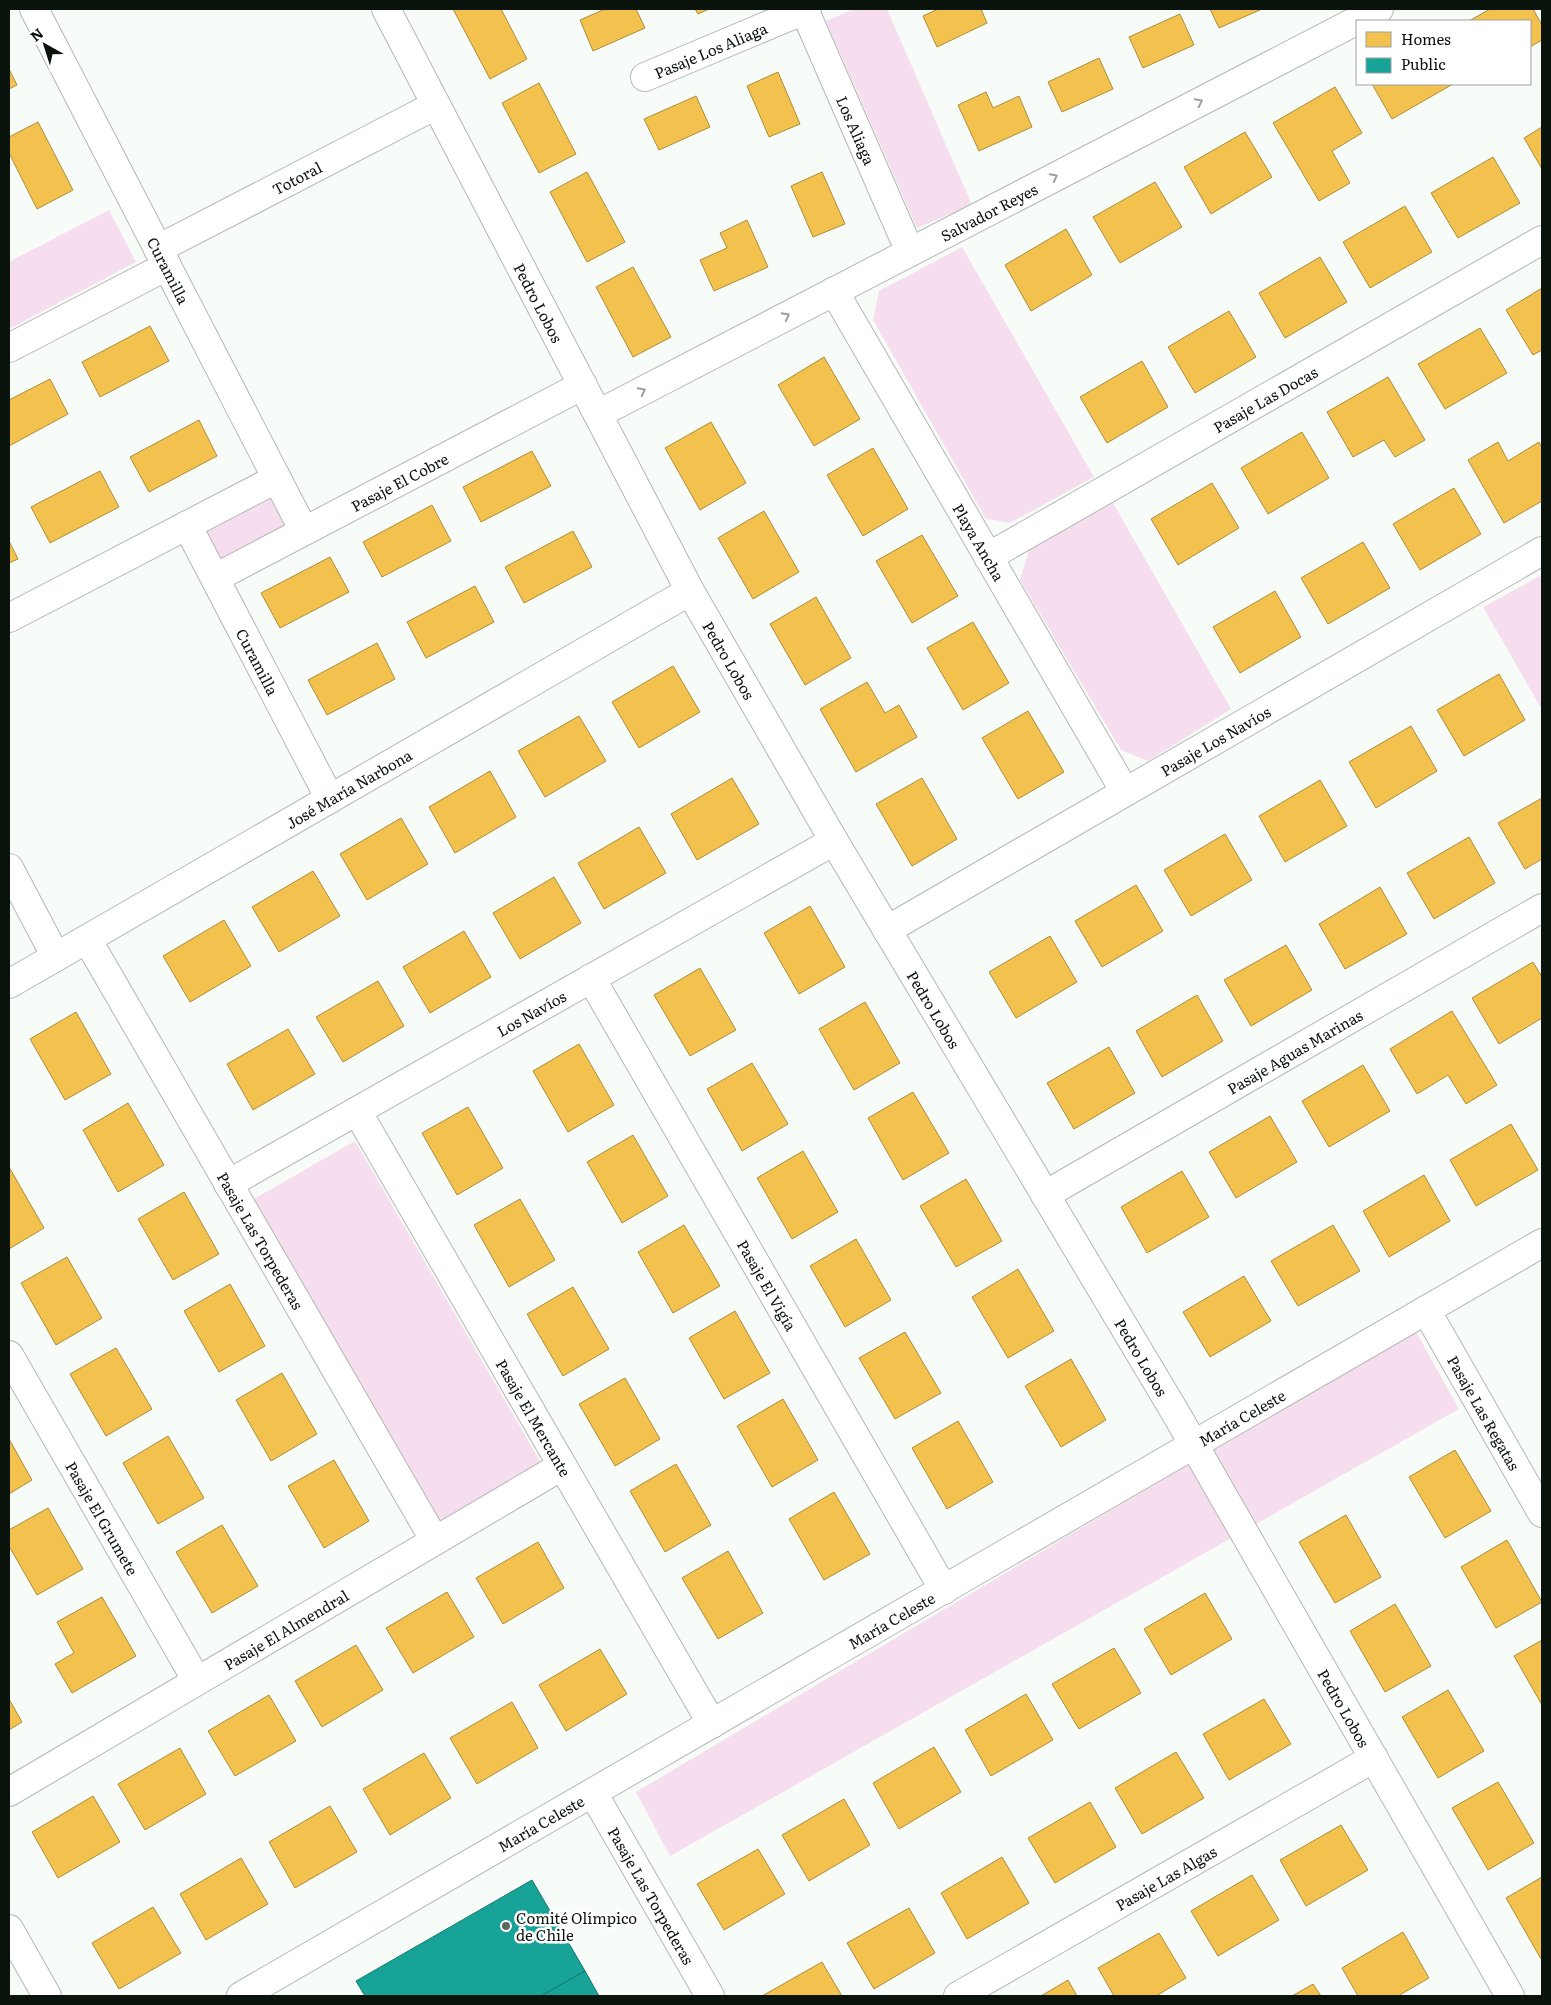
<svg xmlns="http://www.w3.org/2000/svg" width="1551" height="2005" font-family="Literata,serif">
	<rect width="100%" height="100%" fill="#f8fcf8"/>
	<g fill="#f6deef">
		<path d="M 854,9 L 887,9 L 972,205 L 917,228 L 826,21 Z"/>
		<path d="M 109,210 L 136,262 L 9,329 L 9,262 Z"/>
		<path d="M 962,247 L 1094,477 L 1010,523 L 986,519 L 873,320 L 879,291 Z"/>
		<path d="M 272,495 L 290,526 L 222,563 L 205,530 Z"/>
		<path d="M 1113,503 L 1231,709 L 1148,761 L 1121,750 L 1020,580 L 1029,550 Z"/>
		<path d="M 1542,575 L 1542,710 L 1483,607 Z"/>
		<path d="M 355,1141 L 541,1463 L 440,1521 L 254,1199 Z"/>
		<path d="M 1415,1330 L 1459,1409 L 670,1856 L 636,1792 Z"/>
	</g>
	<g fill="#f2c14e" stroke="#ad8d3a">
		<path d="M 453,9 L 501,9 L 527,59 L 490,79 Z"/>
		<path d="M 605,9 L 636,9 L 645,28 L 593,51 L 580,20 Z"/>
		<path d="M 695,9 L 709,9 L 698,14 Z"/>
		<path d="M 938,9 L 981,9 L 987,23 L 937,47 L 923,16 Z"/>
		<path d="M 1210,9 L 1262,9 L 1219,28 Z"/>
		<path d="M 1490,9 L 1533,9 L 1542,25 L 1542,40 L 1530,47 L 1530,21 L 1469,21 Z"/>
		<path d="M 1180,14 L 1194,45 L 1143,68 L 1129,37 Z"/>
		<path d="M 1099,58 L 1113,89 L 1062,112 L 1048,82 Z"/>
		<path d="M 9,69 L 17,85 L 9,89 Z"/>
		<path d="M 778,72 L 800,124 L 769,137 L 747,86 Z"/>
		<path d="M 539,83 L 576,154 L 539,173 L 502,103 Z"/>
		<path d="M 1372,84 L 1453,84 L 1392,119 Z"/>
		<path d="M 1335,87 L 1362,133 L 1332,151 L 1350,183 L 1319,201 L 1273,123 Z"/>
		<path d="M 986,92 L 993,108 L 1019,96 L 1032,127 L 979,151 L 958,105 Z"/>
		<path d="M 696,96 L 710,127 L 659,150 L 644,119 Z"/>
		<path d="M 38,122 L 73,190 L 37,209 L 9,153 L 9,137 Z"/>
		<path d="M 1542,127 L 1542,169 L 1524,138 Z"/>
		<path d="M 1245,132 L 1272,177 L 1211,214 L 1184,167 Z"/>
		<path d="M 1493,157 L 1520,203 L 1458,238 L 1431,193 Z"/>
		<path d="M 587,172 L 625,242 L 587,262 L 550,192 Z"/>
		<path d="M 822,172 L 845,224 L 813,237 L 791,186 Z"/>
		<path d="M 1155,182 L 1182,227 L 1120,263 L 1093,217 Z"/>
		<path d="M 1405,206 L 1432,252 L 1370,288 L 1343,242 Z"/>
		<path d="M 747,220 L 768,267 L 714,291 L 700,260 L 727,248 L 720,233 Z"/>
		<path d="M 1066,229 L 1092,275 L 1031,311 L 1005,265 Z"/>
		<path d="M 1320,257 L 1347,302 L 1285,338 L 1259,293 Z"/>
		<path d="M 633,267 L 671,337 L 633,357 L 596,287 Z"/>
		<path d="M 1542,288 L 1542,350 L 1533,355 L 1506,310 Z"/>
		<path d="M 1229,311 L 1256,357 L 1195,393 L 1168,347 Z"/>
		<path d="M 150,326 L 169,361 L 100,397 L 82,362 Z"/>
		<path d="M 1480,328 L 1507,373 L 1445,409 L 1418,364 Z"/>
		<path d="M 824,357 L 860,419 L 814,446 L 778,385 Z"/>
		<path d="M 1142,361 L 1168,407 L 1107,443 L 1080,397 Z"/>
		<path d="M 1388,377 L 1425,440 L 1395,457 L 1384,440 L 1353,457 L 1327,412 Z"/>
		<path d="M 50,379 L 68,414 L 9,446 L 9,400 Z"/>
		<path d="M 199,420 L 217,456 L 149,492 L 130,457 Z"/>
		<path d="M 711,422 L 746,483 L 700,510 L 665,448 Z"/>
		<path d="M 1302,432 L 1329,478 L 1268,514 L 1241,468 Z"/>
		<path d="M 1498,442 L 1508,461 L 1539,442 L 1542,448 L 1542,501 L 1504,523 L 1468,460 Z"/>
		<path d="M 873,448 L 908,509 L 863,536 L 827,475 Z"/>
		<path d="M 532,451 L 551,486 L 481,522 L 463,487 Z"/>
		<path d="M 100,471 L 119,507 L 50,543 L 31,507 Z"/>
		<path d="M 1212,483 L 1239,528 L 1178,565 L 1151,519 Z"/>
		<path d="M 1454,488 L 1481,534 L 1420,570 L 1393,524 Z"/>
		<path d="M 432,505 L 451,541 L 382,577 L 363,542 Z"/>
		<path d="M 764,511 L 799,572 L 753,599 L 718,538 Z"/>
		<path d="M 573,531 L 592,567 L 524,603 L 505,567 Z"/>
		<path d="M 922,535 L 958,596 L 912,623 L 876,561 Z"/>
		<path d="M 9,541 L 18,559 L 9,563 Z"/>
		<path d="M 1363,542 L 1390,588 L 1328,624 L 1301,578 Z"/>
		<path d="M 330,557 L 349,592 L 280,628 L 261,593 Z"/>
		<path d="M 475,586 L 494,622 L 426,658 L 407,622 Z"/>
		<path d="M 1275,591 L 1301,637 L 1240,673 L 1213,627 Z"/>
		<path d="M 816,597 L 851,658 L 805,685 L 770,624 Z"/>
		<path d="M 973,622 L 1009,683 L 963,710 L 927,648 Z"/>
		<path d="M 377,643 L 395,679 L 327,715 L 308,680 Z"/>
		<path d="M 673,666 L 700,712 L 639,748 L 612,702 Z"/>
		<path d="M 1499,674 L 1525,720 L 1464,756 L 1437,710 Z"/>
		<path d="M 867,682 L 885,713 L 899,705 L 917,737 L 856,772 L 820,709 Z"/>
		<path d="M 1028,711 L 1064,772 L 1018,799 L 982,738 Z"/>
		<path d="M 579,716 L 606,761 L 545,797 L 518,751 Z"/>
		<path d="M 1411,726 L 1437,771 L 1376,808 L 1349,762 Z"/>
		<path d="M 490,771 L 516,817 L 455,853 L 429,807 Z"/>
		<path d="M 732,778 L 759,824 L 697,860 L 671,814 Z"/>
		<path d="M 922,778 L 957,839 L 912,866 L 876,804 Z"/>
		<path d="M 1320,780 L 1347,826 L 1285,862 L 1259,816 Z"/>
		<path d="M 1542,798 L 1542,859 L 1525,869 L 1498,823 Z"/>
		<path d="M 401,818 L 428,864 L 367,900 L 340,854 Z"/>
		<path d="M 639,827 L 666,873 L 604,909 L 578,863 Z"/>
		<path d="M 1225,834 L 1252,880 L 1191,916 L 1164,870 Z"/>
		<path d="M 1469,837 L 1495,883 L 1434,919 L 1407,873 Z"/>
		<path d="M 313,871 L 340,916 L 279,952 L 252,907 Z"/>
		<path d="M 554,877 L 581,923 L 520,959 L 493,913 Z"/>
		<path d="M 1136,885 L 1163,931 L 1102,967 L 1075,921 Z"/>
		<path d="M 1380,887 L 1407,934 L 1345,969 L 1319,924 Z"/>
		<path d="M 810,906 L 845,967 L 799,994 L 764,933 Z"/>
		<path d="M 224,920 L 251,966 L 190,1002 L 163,956 Z"/>
		<path d="M 464,931 L 491,977 L 430,1013 L 403,967 Z"/>
		<path d="M 1050,936 L 1077,982 L 1016,1018 L 989,972 Z"/>
		<path d="M 1286,945 L 1312,990 L 1251,1026 L 1224,980 Z"/>
		<path d="M 1533,962 L 1542,977 L 1542,1018 L 1499,1044 L 1472,998 Z"/>
		<path d="M 700,968 L 736,1030 L 690,1056 L 654,995 Z"/>
		<path d="M 378,981 L 404,1026 L 343,1062 L 316,1017 Z"/>
		<path d="M 1197,995 L 1223,1041 L 1162,1077 L 1136,1031 Z"/>
		<path d="M 865,1002 L 900,1063 L 854,1090 L 819,1029 Z"/>
		<path d="M 1452,1011 L 1497,1085 L 1466,1104 L 1448,1075 L 1417,1094 L 1390,1049 Z"/>
		<path d="M 76,1012 L 111,1074 L 65,1100 L 30,1039 Z"/>
		<path d="M 288,1029 L 315,1074 L 253,1110 L 227,1064 Z"/>
		<path d="M 579,1044 L 614,1105 L 568,1132 L 533,1071 Z"/>
		<path d="M 1109,1047 L 1135,1093 L 1074,1129 L 1047,1083 Z"/>
		<path d="M 752,1063 L 788,1124 L 742,1151 L 707,1089 Z"/>
		<path d="M 1363,1065 L 1390,1111 L 1329,1147 L 1302,1101 Z"/>
		<path d="M 913,1092 L 949,1153 L 903,1180 L 868,1118 Z"/>
		<path d="M 128,1103 L 164,1165 L 118,1192 L 83,1130 Z"/>
		<path d="M 468,1107 L 503,1168 L 457,1195 L 422,1133 Z"/>
		<path d="M 1270,1116 L 1297,1162 L 1236,1198 L 1209,1152 Z"/>
		<path d="M 1511,1124 L 1538,1170 L 1476,1206 L 1450,1160 Z"/>
		<path d="M 633,1135 L 668,1196 L 622,1223 L 587,1162 Z"/>
		<path d="M 803,1151 L 838,1212 L 792,1239 L 757,1178 Z"/>
		<path d="M 9,1167 L 44,1228 L 9,1249 Z"/>
		<path d="M 1182,1171 L 1209,1217 L 1147,1253 L 1121,1207 Z"/>
		<path d="M 1424,1175 L 1450,1221 L 1389,1257 L 1363,1211 Z"/>
		<path d="M 966,1179 L 1002,1241 L 956,1267 L 920,1206 Z"/>
		<path d="M 184,1192 L 219,1254 L 173,1280 L 138,1219 Z"/>
		<path d="M 520,1199 L 555,1260 L 509,1287 L 474,1225 Z"/>
		<path d="M 684,1225 L 720,1286 L 673,1313 L 638,1252 Z"/>
		<path d="M 1333,1225 L 1360,1271 L 1298,1306 L 1271,1261 Z"/>
		<path d="M 856,1239 L 891,1300 L 845,1327 L 810,1266 Z"/>
		<path d="M 67,1257 L 102,1318 L 56,1345 L 21,1283 Z"/>
		<path d="M 1018,1269 L 1054,1331 L 1008,1358 L 972,1297 Z"/>
		<path d="M 1244,1276 L 1271,1321 L 1210,1357 L 1183,1312 Z"/>
		<path d="M 230,1284 L 265,1346 L 219,1372 L 184,1311 Z"/>
		<path d="M 573,1287 L 609,1349 L 563,1376 L 527,1314 Z"/>
		<path d="M 735,1311 L 770,1373 L 724,1399 L 689,1338 Z"/>
		<path d="M 905,1332 L 941,1393 L 895,1419 L 859,1358 Z"/>
		<path d="M 116,1348 L 152,1409 L 106,1436 L 70,1374 Z"/>
		<path d="M 1071,1359 L 1106,1420 L 1061,1447 L 1025,1386 Z"/>
		<path d="M 282,1373 L 317,1434 L 271,1461 L 236,1400 Z"/>
		<path d="M 625,1378 L 660,1439 L 615,1466 L 579,1404 Z"/>
		<path d="M 783,1399 L 818,1460 L 772,1487 L 737,1426 Z"/>
		<path d="M 958,1421 L 993,1482 L 947,1509 L 912,1448 Z"/>
		<path d="M 168,1436 L 204,1498 L 158,1524 L 123,1463 Z"/>
		<path d="M 9,1439 L 32,1480 L 9,1494 Z"/>
		<path d="M 1455,1450 L 1491,1511 L 1445,1538 L 1409,1477 Z"/>
		<path d="M 334,1460 L 369,1521 L 324,1548 L 288,1486 Z"/>
		<path d="M 676,1464 L 711,1525 L 665,1552 L 630,1491 Z"/>
		<path d="M 834,1492 L 870,1554 L 824,1580 L 789,1519 Z"/>
		<path d="M 48,1508 L 83,1569 L 37,1595 L 9,1546 L 9,1530 Z"/>
		<path d="M 1346,1515 L 1381,1577 L 1335,1603 L 1299,1542 Z"/>
		<path d="M 222,1525 L 258,1586 L 212,1613 L 176,1552 Z"/>
		<path d="M 1507,1540 L 1542,1602 L 1496,1628 L 1461,1567 Z"/>
		<path d="M 538,1542 L 564,1588 L 503,1624 L 476,1578 Z"/>
		<path d="M 728,1551 L 763,1613 L 718,1639 L 682,1578 Z"/>
		<path d="M 447,1592 L 474,1637 L 413,1673 L 386,1628 Z"/>
		<path d="M 1205,1593 L 1232,1639 L 1171,1675 L 1144,1629 Z"/>
		<path d="M 102,1597 L 136,1656 L 72,1693 L 55,1664 L 74,1653 L 57,1622 Z"/>
		<path d="M 1395,1604 L 1431,1666 L 1385,1692 L 1350,1631 Z"/>
		<path d="M 1542,1640 L 1542,1705 L 1514,1656 Z"/>
		<path d="M 356,1645 L 383,1690 L 322,1727 L 295,1681 Z"/>
		<path d="M 1114,1648 L 1141,1693 L 1079,1729 L 1052,1684 Z"/>
		<path d="M 600,1649 L 627,1694 L 566,1731 L 539,1685 Z"/>
		<path d="M 1448,1690 L 1484,1751 L 1438,1778 L 1402,1717 Z"/>
		<path d="M 1026,1694 L 1053,1740 L 991,1776 L 965,1730 Z"/>
		<path d="M 269,1695 L 296,1741 L 235,1776 L 208,1731 Z"/>
		<path d="M 9,1699 L 22,1722 L 9,1730 Z"/>
		<path d="M 1264,1699 L 1291,1744 L 1229,1780 L 1203,1734 Z"/>
		<path d="M 512,1702 L 538,1748 L 477,1784 L 450,1738 Z"/>
		<path d="M 934,1747 L 961,1792 L 899,1829 L 873,1783 Z"/>
		<path d="M 180,1748 L 206,1794 L 145,1830 L 118,1784 Z"/>
		<path d="M 1176,1752 L 1204,1798 L 1142,1834 L 1115,1788 Z"/>
		<path d="M 424,1753 L 451,1798 L 390,1835 L 363,1789 Z"/>
		<path d="M 1498,1782 L 1534,1843 L 1488,1870 L 1452,1808 Z"/>
		<path d="M 93,1796 L 120,1842 L 58,1878 L 32,1832 Z"/>
		<path d="M 844,1799 L 870,1845 L 809,1881 L 782,1835 Z"/>
		<path d="M 1090,1802 L 1116,1847 L 1055,1883 L 1028,1838 Z"/>
		<path d="M 330,1806 L 357,1852 L 295,1888 L 269,1842 Z"/>
		<path d="M 1341,1825 L 1368,1870 L 1306,1906 L 1280,1860 Z"/>
		<path d="M 758,1849 L 785,1894 L 724,1930 L 697,1884 Z"/>
		<path d="M 1002,1857 L 1029,1903 L 967,1939 L 941,1893 Z"/>
		<path d="M 241,1858 L 268,1904 L 206,1940 L 180,1894 Z"/>
		<path d="M 1252,1875 L 1279,1920 L 1218,1956 L 1191,1911 Z"/>
		<path d="M 1542,1877 L 1542,1958 L 1541,1959 L 1506,1898 Z"/>
		<path d="M 153,1907 L 181,1953 L 119,1989 L 92,1943 Z"/>
		<path d="M 909,1908 L 935,1953 L 874,1989 L 847,1943 Z"/>
		<path d="M 1403,1932 L 1429,1978 L 1398,1996 L 1358,1996 L 1342,1968 Z"/>
		<path d="M 1159,1933 L 1186,1978 L 1156,1996 L 1114,1996 L 1098,1968 Z"/>
		<path d="M 822,1962 L 842,1996 L 762,1996 Z"/>
		<path d="M 1068,1980 L 1077,1996 L 1041,1996 Z"/>
		<path d="M 1313,1984 L 1321,1996 L 1292,1996 Z"/>
	</g>
	<g fill="#17a398" stroke="#13786e">
		<path d="M 532,1880 L 585,1971 L 541,1996 L 365,1996 L 356,1981 Z"/>
		<path d="M 585,1971 L 599,1996 L 541,1996 Z"/>
	</g>
	<g fill="none" stroke-linecap="round" stroke-linejoin="round">
		<defs>
			<g id="street">
				<path id="s1" d="M 34,9 L 304,531"/>
				<path id="s2" d="M 386,9 L 690,591 L 834,841 L 1175,1412 L 1510,1996"/>
				<path id="s3" d="M 804,9 L 910,252"/>
				<path id="s4" d="M 645,77 L 807,9"/>
				<path id="s5" d="M 158,249 L 436,105"/>
				<path id="s6" d="M 834,291 L 1125,792"/>
				<path d="M 9,348 L 167,266"/>
				<path id="s7" d="M 598,414 L 1379,9"/>
				<path id="s8" d="M 187,525 L 330,799"/>
				<path id="s9" d="M 988,557 L 1542,240"/>
				<path id="s10" d="M 215,578 L 583,385"/>
				<path d="M 9,618 L 276,479"/>
				<path d="M 9,868 L 56,957"/>
				<path id="s11" d="M 887,930 L 1542,551"/>
				<path id="s12" d="M 87,939 L 435,1541"/>
				<path id="s13" d="M 591,978 L 944,1590"/>
				<path id="s14" d="M 9,984 L 690,591"/>
				<path id="s15" d="M 357,1111 L 712,1724"/>
				<path id="s16" d="M 228,1184 L 834,841"/>
				<path id="s17" d="M 1045,1195 L 1542,908"/>
				<path id="s18" d="M 1426,1310 L 1542,1513"/>
				<path id="s19" d="M 9,1355 L 197,1681"/>
				<path id="s20" d="M 9,1792 L 562,1466"/>
				<path id="s21" d="M 593,1793 L 710,1996"/>
				<path id="s22" d="M 241,1996 L 1542,1243"/>
				<path id="s23" d="M 958,1996 L 1374,1758"/>
			</g>
			<path id="secondary" d="M 9,1929 L 47,1996"/>
		</defs>
		<use href="#street" stroke="#b3b8b4" stroke-width="30"/>
		<use href="#secondary" stroke="#b3b8b4" stroke-width="30"/>
		<use href="#street" stroke="#fefffe" stroke-width="28"/>
		<use href="#secondary" stroke="#fefffe" stroke-width="28"/>
	</g>
	<defs><path id="oneway-chevron" d="M-2-3.5L2.5 0L-2 3.5" fill="none" stroke-width="1.6" stroke-linecap="round" stroke-linejoin="round" transform="scale(1.25)"/></defs>
	<g stroke="#9da19e">
		<use href="#oneway-chevron" transform="translate(1199 102) rotate(-27)"/>
		<use href="#oneway-chevron" transform="translate(1054 177) rotate(-28)"/>
		<use href="#oneway-chevron" transform="translate(786 316) rotate(-28)"/>
		<use href="#oneway-chevron" transform="translate(642 391) rotate(-27)"/>
	</g>
	<circle fill="#5e655f" stroke="#fff" stroke-width="2" cx="506" cy="1926" r="5"/>
	<g text-anchor="middle" dominant-baseline="central" stroke-width="5" stroke-linejoin="round" paint-order="stroke">
		<g font-size="15" fill="#0b130d" stroke="#fff">
			<text stroke="none"><textPath href="#s4" startOffset="71">Pasaje Los Aliaga</textPath></text>
			<text stroke="none"><textPath href="#s3" startOffset="132">Los Aliaga</textPath></text>
			<text stroke="none"><textPath href="#s5" startOffset="156">Totoral</textPath></text>
			<text stroke="none"><textPath href="#s7" startOffset="440">Salvador Reyes</textPath></text>
			<text stroke="none"><textPath href="#s1" startOffset="294">Curamilla</textPath></text>
			<text stroke="none"><textPath href="#s2" startOffset="331">Pedro Lobos</textPath></text>
			<text stroke="none"><textPath href="#s9" startOffset="319">Pasaje Las Docas</textPath></text>
			<text stroke="none"><textPath href="#s10" startOffset="208">Pasaje El Cobre</textPath></text>
			<text stroke="none"><textPath href="#s6" startOffset="290">Playa Ancha</textPath></text>
			<text stroke="none"><textPath href="#s2" startOffset="736">Pedro Lobos</textPath></text>
			<text stroke="none"><textPath href="#s8" startOffset="154">Curamilla</textPath></text>
			<text stroke="none"><textPath href="#s11" startOffset="379">Pasaje Los Navíos</textPath></text>
			<text stroke="none"><textPath href="#s14" startOffset="392">José María Narbona</textPath></text>
			<text stroke="none"><textPath href="#s2" startOffset="1141">Pedro Lobos</textPath></text>
			<text stroke="none"><textPath href="#s16" startOffset="348">Los Navíos</textPath></text>
			<text stroke="none"><textPath href="#s17" startOffset="288">Pasaje Aguas Marinas</textPath></text>
			<text stroke="none"><textPath href="#s12" startOffset="348">Pasaje Las Torpederas</textPath></text>
			<text stroke="none"><textPath href="#s13" startOffset="354">Pasaje El Vigía</textPath></text>
			<text stroke="none"><textPath href="#s2" startOffset="1546">Pedro Lobos</textPath></text>
			<text stroke="none"><textPath href="#s18" startOffset="118">Pasaje Las Regatas</textPath></text>
			<text stroke="none"><textPath href="#s15" startOffset="354">Pasaje El Mercante</textPath></text>
			<text stroke="none"><textPath href="#s22" startOffset="1156">María Celeste</textPath></text>
			<text stroke="none"><textPath href="#s19" startOffset="188">Pasaje El Grumete</textPath></text>
			<text stroke="none"><textPath href="#s22" startOffset="751">María Celeste</textPath></text>
			<text stroke="none"><textPath href="#s20" startOffset="321">Pasaje El Almendral</textPath></text>
			<text stroke="none"><textPath href="#s2" startOffset="1951">Pedro Lobos</textPath></text>
			<text stroke="none"><textPath href="#s22" startOffset="346">María Celeste</textPath></text>
			<text stroke="none"><textPath href="#s23" startOffset="239">Pasaje Las Algas</textPath></text>
			<text stroke="none"><textPath href="#s21" startOffset="118">Pasaje Las Torpederas</textPath></text>
		</g>
		<g font-size="15" fill="#0b130d" stroke="#fff" text-anchor="start">
			<text x="516" y="1917">Comité Olímpico<tspan x="516" dy="17">de Chile</tspan></text>
		</g>
	</g>
	<rect width="1551" height="2005" fill="none" stroke="#0b130d" stroke-width="20"/>
	<rect x="1356" y="20" width="175" height="65" fill="#ffffff" stroke="#9da19e"/>
	<rect x="1366" y="32" width="25" height="15" fill="#f2c14e" stroke="#9da19e"/>
	<text x="1401" y="45" font-size="15" fill="#0b130d">Homes</text>
	<rect x="1366" y="58" width="25" height="15" fill="#17a398" stroke="#9da19e"/>
	<text x="1401" y="70" font-size="15" fill="#0b130d">Public</text>
	<g transform="translate(45 45) rotate(321)" stroke="#ffffff" stroke-width="4" paint-order="stroke">
	<path d="M0-4L9 19L0 12L-9 19Z" fill="#0b130d"/>
	<text y="-8" font-size="14" font-weight="bold" text-anchor="middle" fill="#0b130d">N</text>
	</g>
</svg>
